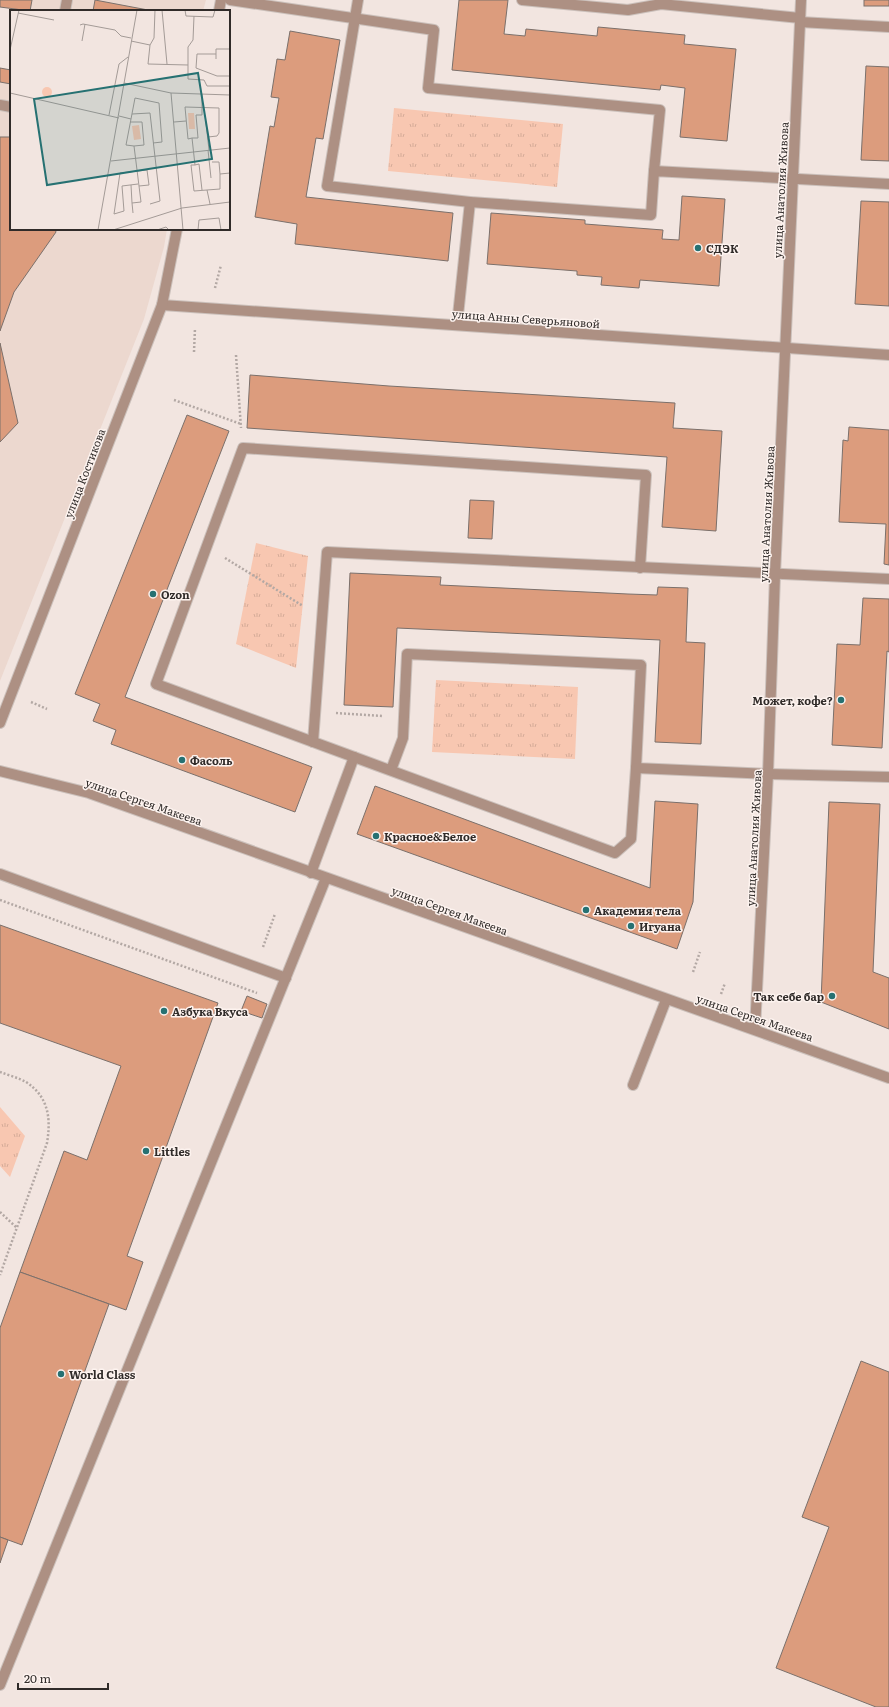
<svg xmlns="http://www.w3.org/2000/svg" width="889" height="1707" font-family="Literata,serif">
	<defs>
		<pattern id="grass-tufts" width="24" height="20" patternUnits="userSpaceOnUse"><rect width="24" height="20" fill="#f8c7b1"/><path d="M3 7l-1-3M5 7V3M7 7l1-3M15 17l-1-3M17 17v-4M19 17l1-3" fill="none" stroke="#d5ab98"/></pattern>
	</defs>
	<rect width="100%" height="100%" fill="#f2e5e0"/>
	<g fill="#ecd8cf">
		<path d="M 32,0 L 206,0 L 203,11 L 30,11 Z"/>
		<path d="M 0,82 L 11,84 L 11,229 L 167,229 L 164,247 L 144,319 L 0,681 Z"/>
	</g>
	<g fill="url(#grass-tufts)">
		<path d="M 394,108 L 563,124 L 557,187 L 388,171 Z"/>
		<path d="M 256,543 L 308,556 L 296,668 L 236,644 Z"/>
		<path d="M 436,680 L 578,687 L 575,759 L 432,752 Z"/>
		<path d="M 0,1107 L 25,1136 L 10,1177 L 0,1166 Z"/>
	</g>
	<g fill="#dc9c7d" stroke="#7b706b">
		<path d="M 0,0 L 32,0 L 30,11 L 0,7 Z"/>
		<path d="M 95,0 L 148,10 L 147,11 L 93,11 Z"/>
		<path d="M 459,0 L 508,0 L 504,34 L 525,36 L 526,29 L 597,36 L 598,27 L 685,35 L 684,44 L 736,49 L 727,141 L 680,137 L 685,88 L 661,85 L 660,90 L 452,70 Z"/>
		<rect x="864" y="0" width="25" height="6"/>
		<path d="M 290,31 L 340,40 L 323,139 L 316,138 L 306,197 L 453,213 L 448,261 L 295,244 L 297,224 L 255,217 L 270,126 L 274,127 L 279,98 L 271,97 L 277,59 L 285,60 Z"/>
		<path d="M 866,66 L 889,67 L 889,161 L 861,160 Z"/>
		<path d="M 0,68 L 11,70 L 11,84 L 0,82 Z"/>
		<path d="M 0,137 L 11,137 L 11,229 L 55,229 L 56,232 L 14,292 L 0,331 Z"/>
		<path d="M 682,196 L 725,199 L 719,286 L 640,280 L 639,288 L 601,285 L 602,277 L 577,275 L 577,271 L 487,264 L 491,213 L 585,220 L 585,224 L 663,230 L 662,239 L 679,240 Z"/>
		<path d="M 861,201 L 889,202 L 889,306 L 855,304 Z"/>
		<path d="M 0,343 L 18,423 L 0,442 Z"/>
		<path d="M 250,375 L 389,386 L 675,403 L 673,428 L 722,431 L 716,531 L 662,527 L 667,457 L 247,428 Z"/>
		<path d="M 187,415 L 229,431 L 125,697 L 312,767 L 295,812 L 111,744 L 116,730 L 93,721 L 100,704 L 75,694 Z"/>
		<path d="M 849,427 L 889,430 L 889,565 L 884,564 L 886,524 L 839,522 L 843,440 L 848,441 Z"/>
		<path d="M 470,500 L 494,501 L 492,539 L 468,538 Z"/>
		<path d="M 350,573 L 441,577 L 440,585 L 628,594 L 657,595 L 658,587 L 688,588 L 686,642 L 705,643 L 701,744 L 655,742 L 660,640 L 397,628 L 393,707 L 344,705 Z"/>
		<path d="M 863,598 L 889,599 L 889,652 L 887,651 L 882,748 L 832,745 L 837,644 L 860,645 Z"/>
		<path d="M 375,786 L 650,888 L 655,801 L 698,804 L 693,902 L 677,949 L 357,834 Z"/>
		<path d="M 829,802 L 880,804 L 873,972 L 889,978 L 889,1029 L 821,1002 Z"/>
		<path d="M 0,925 L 218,1003 L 127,1256 L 143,1262 L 126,1310 L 20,1272 L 64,1151 L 87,1160 L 121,1066 L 0,1023 Z"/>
		<path d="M 247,996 L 267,1004 L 262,1018 L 241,1011 Z"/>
		<path d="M 20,1272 L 109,1304 L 22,1545 L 0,1537 L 0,1328 Z"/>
		<path d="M 861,1361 L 889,1372 L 889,1707 L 876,1707 L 776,1668 L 829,1527 L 802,1517 Z"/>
		<path d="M 0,1537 L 8,1540 L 0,1563 Z"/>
	</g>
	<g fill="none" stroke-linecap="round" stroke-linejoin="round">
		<defs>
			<g id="service">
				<path d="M 230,0 L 434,30 L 428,88 L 660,110 L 654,171"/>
				<path d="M 358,0 L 327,186 L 470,202 L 651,215 L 654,171 L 889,184"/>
				<path d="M 522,0 L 628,10 L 661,4 L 800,18"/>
				<path d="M 65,11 L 67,0"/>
				<path d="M 800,22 L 889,27"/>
				<path d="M 0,105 L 11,107"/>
				<path d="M 457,325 L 470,202"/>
				<path d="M 313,742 L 327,552 L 889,579"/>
				<path d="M 354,757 L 156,684 L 243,448 L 646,475 L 640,568"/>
				<path d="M 391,770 L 403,738 L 407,654 L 641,665 L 636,768 L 768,774 L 889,777"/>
				<path d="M 311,873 L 354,757 L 615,853 L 631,839 L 636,768"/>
				<path d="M 0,874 L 286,978"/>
				<path d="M 633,1085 L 666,1000"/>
				<path d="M 0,1685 L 326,878"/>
			</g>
			<g id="minor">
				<path d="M 219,11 L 221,0"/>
				<path d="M 162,305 L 889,355"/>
				<path d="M 0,723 L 162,305 L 177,229"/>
				<path d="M 755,1029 L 768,774 L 775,575 L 801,0"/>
			</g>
			<path id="tertiary" d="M 0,771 L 89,793 L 889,1078"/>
		</defs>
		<use href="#service" stroke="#cbc0bb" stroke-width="12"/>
		<use href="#minor" stroke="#cbc0bb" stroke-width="12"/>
		<use href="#tertiary" stroke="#cbc0bb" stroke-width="12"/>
		<g stroke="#b3a8a4" stroke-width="2.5" stroke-dasharray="2 2" stroke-linecap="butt">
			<path d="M 215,288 L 221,265"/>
			<path d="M 194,352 L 195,328"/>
			<path d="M 236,355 L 241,428"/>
			<path d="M 174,400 L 241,424"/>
			<path d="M 225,558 L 303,606"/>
			<path d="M 31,702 L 47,709"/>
			<path d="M 336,713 L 383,716"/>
			<path d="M 0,900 L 257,993"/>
			<path d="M 263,947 L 275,914"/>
			<path d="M 693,972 L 700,952"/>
			<path d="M 721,994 L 725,983"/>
			<path d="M 0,1072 C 8,1075 19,1078 26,1082 C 49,1097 51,1119 47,1143 L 0,1275"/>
			<path d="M 0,1212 L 17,1228"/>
		</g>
		<use href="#service" stroke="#ad9083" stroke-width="10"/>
		<use href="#minor" stroke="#ad9083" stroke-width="10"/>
		<use href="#tertiary" stroke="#ad9083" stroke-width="10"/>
	</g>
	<g fill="#267172" stroke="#fdf3ef" stroke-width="1.5">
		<circle cx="698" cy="248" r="4"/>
		<circle cx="153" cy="594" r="4"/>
		<circle cx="841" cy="700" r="4"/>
		<circle cx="182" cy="760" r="4"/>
		<circle cx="376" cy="836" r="4"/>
		<circle cx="586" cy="910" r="4"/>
		<circle cx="631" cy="926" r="4"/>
		<circle cx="832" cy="996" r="4"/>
		<circle cx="164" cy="1011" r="4"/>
		<circle cx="146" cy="1151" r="4"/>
		<circle cx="61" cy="1374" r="4"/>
	</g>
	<g text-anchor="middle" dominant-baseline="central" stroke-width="3" stroke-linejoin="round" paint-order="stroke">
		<g font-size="11" fill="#302b29" stroke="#fdf3ef">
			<text transform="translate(780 190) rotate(-87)">улица Анатолия Живова</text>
			<text transform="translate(526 318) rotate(4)">улица Анны Северьяновой</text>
			<text transform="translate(84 473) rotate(-69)">улица Костикова</text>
			<text transform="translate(766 514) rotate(-87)">улица Анатолия Живова</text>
			<text transform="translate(144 801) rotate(19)">улица Сергея Макеева</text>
			<text transform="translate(753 838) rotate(-87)">улица Анатолия Живова</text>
			<text transform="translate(450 910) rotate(20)">улица Сергея Макеева</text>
			<text transform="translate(755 1017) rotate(19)">улица Сергея Макеева</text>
		</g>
		<g font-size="11" font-weight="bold" fill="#302b29" stroke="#fdf3ef" text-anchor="start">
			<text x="706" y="248">СДЭК</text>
			<text x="161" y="594">Ozon</text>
			<text x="833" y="700" text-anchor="end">Может, кофе?</text>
			<text x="190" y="760">Фасоль</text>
			<text x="384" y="836">Красное&amp;Белое</text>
			<text x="594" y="910">Академия тела</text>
			<text x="639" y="926">Игуана</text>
			<text x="824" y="996" text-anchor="end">Так себе бар</text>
			<text x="172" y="1011">Азбука Вкуса</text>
			<text x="154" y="1151">Littles</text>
			<text x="69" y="1374">World Class</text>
		</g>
	</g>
	<g transform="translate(10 10)">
		<rect width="220" height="220" fill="#f2e5e0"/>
		<path d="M 178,103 L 184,103 L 185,119 L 179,119 ZM 129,115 L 131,129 L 124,130 L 122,116 Z" fill="#f8c7b1"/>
		<path d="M32 82a5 5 0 1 1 10 0a5 5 0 1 1-10 0Z" fill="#f8c7b1"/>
		<path fill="none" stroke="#a49b97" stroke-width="1" d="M 152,0 L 157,54M 175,0 L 176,6 L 203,7 L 205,0M 8,3 L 44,10M 184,6 L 183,30 L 178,37 L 178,69 L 194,70 L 197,76 L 220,76M 70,15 L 73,14 L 105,20 L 111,26 L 121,28M 72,31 L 75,14M 121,31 L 140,35 L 138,54 L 178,55M 140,35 L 144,28 L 145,0M 0,40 L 9,0M 206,44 L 187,44 L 186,58 L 207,66 L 220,66M 206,49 L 206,39 L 220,39M 114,73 L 161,83 L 220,85M 0,83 L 109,108M 161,83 L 173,220M 122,104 L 140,103 L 150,191 L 140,194M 99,105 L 109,54 L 118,47M 109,106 L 121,109 L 116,135 L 124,136M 121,109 L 125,88 L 149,93 L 152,132 L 143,133M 120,112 L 132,112 L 134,135 L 124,136 L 131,192 L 122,193 L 123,203M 164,112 L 176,111M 196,113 L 199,140M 182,128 L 188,128 L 186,105 L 192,105 L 192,84M 198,140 L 201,168M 101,151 L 220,138M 202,152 L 209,152 L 210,164M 185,155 L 189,154 L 192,180M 128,174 L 112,176 L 114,201 L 104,204 L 110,163 L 137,160 L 139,175 L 129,176M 121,175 L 122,193M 197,180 L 184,181 L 181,155 L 185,155 L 182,128 L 178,129 L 175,97 L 209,98 L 209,123 L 207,126 L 198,127M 200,194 L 197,180 L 210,179 L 210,164 L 220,163M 88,220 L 127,0M 103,220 L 172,198 L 220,192M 147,220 L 156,217 L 159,220M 188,220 L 189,210 L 209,208 L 211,220"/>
		<path fill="#267172" fill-opacity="0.15" stroke="#267172" stroke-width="2" d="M 188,63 L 202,149 L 37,175 L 24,89 Z"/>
		<rect width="220" height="220" fill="none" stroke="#302b29" stroke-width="2"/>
	</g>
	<path d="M18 1683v6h90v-6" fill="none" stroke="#302b29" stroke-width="2"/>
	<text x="24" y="1683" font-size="12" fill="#302b29" stroke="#fdf3ef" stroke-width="3" paint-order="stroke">20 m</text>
</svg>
